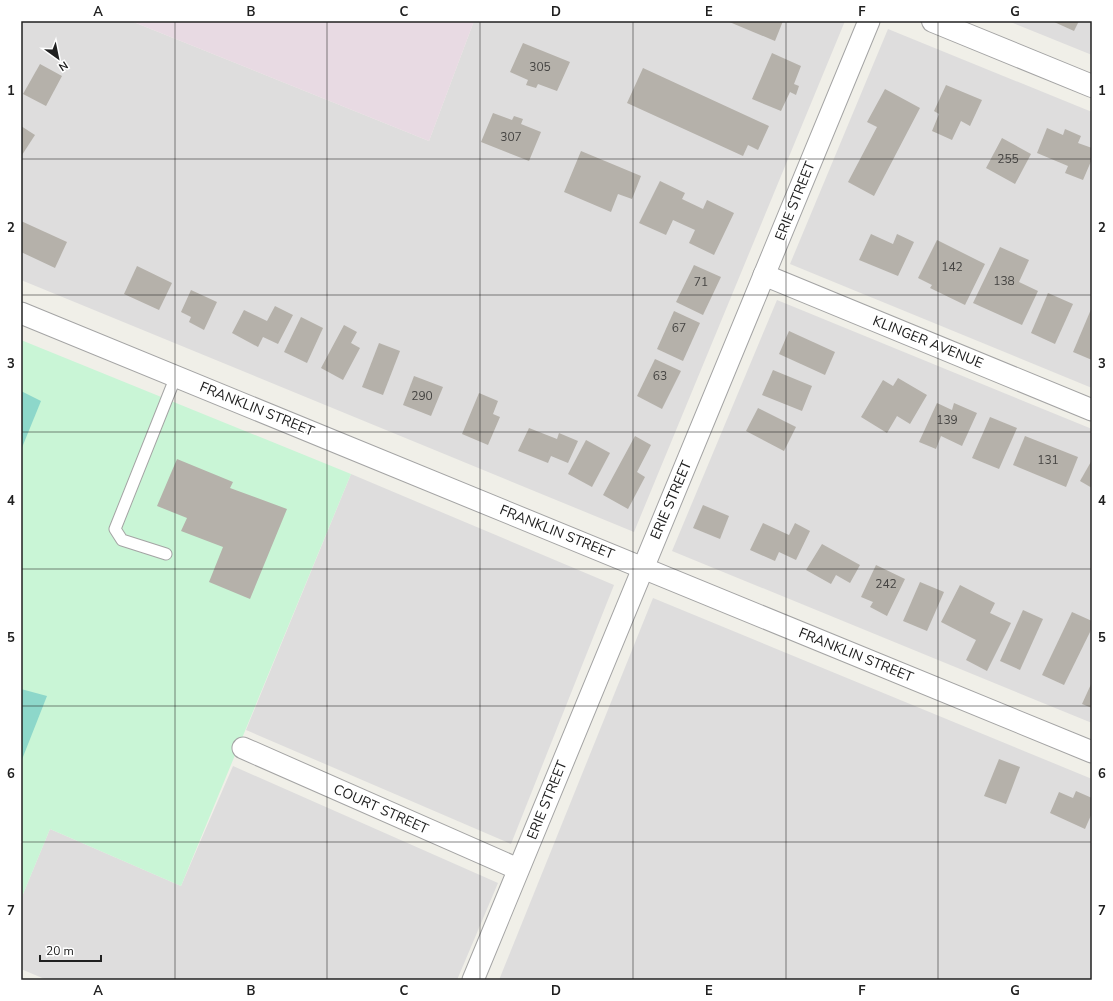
<svg xmlns="http://www.w3.org/2000/svg" width="1113" height="1001" font-family="'Nunito Sans',sans-serif">
	<rect width="100%" height="100%" fill="#f0efe8"/>
	<g fill="#dedddd">
		<path d="M 21,21 L 131,21 L 429,141 L 474,21 L 845,21 L 634,532 L 21,280 Z"/>
		<path d="M 1008,21 L 1092,21 L 1092,55 Z"/>
		<path d="M 888,29 L 1092,112 L 1092,388 L 790,264 Z"/>
		<path d="M 777,300 L 1092,429 L 1092,723 L 672,551 Z"/>
		<path d="M 351,474 L 614,585 L 511,844 L 246,730 Z"/>
		<path d="M 653,598 L 1092,779 L 1092,980 L 499,980 Z"/>
		<path d="M 233,766 L 498,883 L 457,980 L 47,980 L 21,969 L 21,899 L 50,829 L 181,886 Z"/>
	</g>
	<path fill="#e8dae3" d="M 131,21 L 474,21 L 429,141 Z"/>
	<path fill="#c9f5d6" d="M 21,340 L 351,474 L 181,886 L 50,829 L 21,899 Z"/>
	<g fill="#8dd7ca">
		<path d="M 21,391 L 41,401 L 21,450 Z"/>
		<path d="M 21,689 L 47,696 L 21,762 Z"/>
	</g>
	<g fill="#b5b1aa">
		<path d="M 727,21 L 783,21 L 775,41 Z"/>
		<path d="M 1052,21 L 1079,21 L 1074,31 Z"/>
		<path d="M 523,43 L 570,62 L 557,91 L 538,84 L 536,88 L 526,85 L 528,80 L 510,72 Z"/>
		<path d="M 772,53 L 801,66 L 794,84 L 799,86 L 796,95 L 790,92 L 781,111 L 752,99 Z"/>
		<path d="M 40,64 L 62,76 L 46,106 L 23,94 Z"/>
		<path d="M 643,68 L 769,126 L 758,150 L 748,145 L 743,156 L 627,103 Z"/>
		<path d="M 946,85 L 982,100 L 970,126 L 961,121 L 952,140 L 932,131 L 939,114 L 934,111 Z"/>
		<path d="M 885,89 L 920,108 L 874,196 L 848,182 L 877,127 L 867,122 Z"/>
		<path d="M 493,113 L 512,120 L 514,116 L 523,119 L 521,124 L 541,132 L 529,161 L 481,142 Z"/>
		<path d="M 21,126 L 35,135 L 22,155 L 21,154 Z"/>
		<path d="M 1047,128 L 1063,135 L 1065,129 L 1081,136 L 1078,143 L 1092,148 L 1092,159 L 1083,180 L 1065,173 L 1068,166 L 1037,153 Z"/>
		<path d="M 1002,138 L 1031,154 L 1015,184 L 986,168 Z"/>
		<path d="M 581,151 L 641,176 L 632,199 L 618,194 L 611,212 L 564,192 Z"/>
		<path d="M 660,181 L 685,193 L 682,199 L 703,209 L 707,200 L 734,213 L 714,255 L 689,243 L 695,230 L 673,220 L 666,235 L 639,223 Z"/>
		<path d="M 21,221 L 67,242 L 55,268 L 21,252 Z"/>
		<path d="M 871,234 L 893,244 L 897,234 L 914,242 L 898,276 L 859,260 Z"/>
		<path d="M 937,240 L 985,264 L 965,305 L 930,288 L 932,285 L 918,278 Z"/>
		<path d="M 1000,247 L 1029,260 L 1019,282 L 1038,291 L 1022,325 L 973,303 Z"/>
		<path d="M 694,265 L 721,277 L 703,315 L 676,302 Z"/>
		<path d="M 137,266 L 172,283 L 159,310 L 124,294 Z"/>
		<path d="M 191,290 L 217,302 L 204,330 L 189,322 L 191,317 L 181,312 Z"/>
		<path d="M 1048,293 L 1073,304 L 1055,344 L 1031,333 Z"/>
		<path d="M 275,306 L 293,315 L 278,344 L 263,337 L 258,347 L 232,333 L 244,310 L 267,321 Z"/>
		<path d="M 1092,307 L 1092,360 L 1073,352 Z"/>
		<path d="M 674,311 L 700,323 L 683,361 L 657,349 Z"/>
		<path d="M 301,317 L 323,328 L 307,363 L 284,352 Z"/>
		<path d="M 344,325 L 357,332 L 351,343 L 360,348 L 343,380 L 321,368 Z"/>
		<path d="M 789,331 L 835,352 L 825,375 L 779,354 Z"/>
		<path d="M 379,343 L 400,351 L 383,395 L 362,387 Z"/>
		<path d="M 655,359 L 681,371 L 662,409 L 637,396 Z"/>
		<path d="M 773,370 L 812,386 L 802,411 L 762,395 Z"/>
		<path d="M 414,376 L 443,387 L 431,416 L 403,405 Z"/>
		<path d="M 898,378 L 927,395 L 910,424 L 897,416 L 887,433 L 861,417 L 883,380 L 893,386 Z"/>
		<path d="M 479,393 L 498,401 L 493,414 L 500,417 L 488,445 L 462,434 Z"/>
		<path d="M 937,403 L 952,410 L 954,403 L 977,413 L 962,446 L 941,436 L 936,449 L 919,442 Z"/>
		<path d="M 758,408 L 796,427 L 784,451 L 746,431 Z"/>
		<path d="M 990,417 L 1017,428 L 999,469 L 972,458 Z"/>
		<path d="M 529,428 L 557,439 L 559,433 L 578,441 L 568,463 L 551,456 L 548,463 L 518,451 Z"/>
		<path d="M 635,436 L 651,445 L 637,472 L 645,477 L 628,509 L 603,495 Z"/>
		<path d="M 1025,436 L 1078,457 L 1066,487 L 1013,465 Z"/>
		<path d="M 586,440 L 610,453 L 592,487 L 568,474 Z"/>
		<path d="M 177,459 L 233,482 L 230,488 L 287,509 L 250,599 L 209,582 L 223,547 L 181,531 L 187,518 L 157,506 Z"/>
		<path d="M 1092,460 L 1092,488 L 1080,481 Z"/>
		<path d="M 703,505 L 729,516 L 720,539 L 693,528 Z"/>
		<path d="M 763,523 L 789,535 L 795,523 L 810,531 L 796,560 L 779,552 L 775,561 L 750,550 Z"/>
		<path d="M 822,544 L 860,565 L 850,583 L 836,575 L 831,584 L 806,570 Z"/>
		<path d="M 876,565 L 905,579 L 887,616 L 870,607 L 873,602 L 861,597 Z"/>
		<path d="M 920,582 L 944,592 L 927,631 L 903,621 Z"/>
		<path d="M 960,585 L 995,603 L 990,613 L 1011,623 L 987,671 L 966,660 L 976,640 L 941,622 Z"/>
		<path d="M 1023,610 L 1043,619 L 1020,670 L 1000,661 Z"/>
		<path d="M 1072,612 L 1092,621 L 1092,628 L 1064,685 L 1042,675 Z"/>
		<path d="M 1092,682 L 1092,708 L 1082,704 Z"/>
		<path d="M 999,759 L 1020,767 L 1006,804 L 984,796 Z"/>
		<path d="M 1076,791 L 1092,798 L 1092,813 L 1085,829 L 1050,813 L 1059,792 L 1073,798 Z"/>
	</g>
	<g fill="none" stroke-linecap="round" stroke-linejoin="round">
		<defs>
			<path id="service" d="M 166,554 L 122,540 L 115,529 L 176,376"/>
			<g id="minor">
				<path d="M 764,275 L 1092,410"/>
				<path d="M 21,313 L 1092,752"/>
				<path d="M 243,748 L 518,869"/>
				<path d="M 473,980 L 869,21"/>
			</g>
			<path id="tertiary" d="M 933,21 L 1092,86"/>
		</defs>
		<use href="#service" stroke="#a4a4a4" stroke-width="13"/>
		<use href="#minor" stroke="#a4a4a4" stroke-width="23"/>
		<use href="#tertiary" stroke="#a4a4a4" stroke-width="24"/>
		<use href="#service" stroke="#fff" stroke-width="11"/>
		<use href="#minor" stroke="#fff" stroke-width="21"/>
		<use href="#tertiary" stroke="#fff" stroke-width="22"/>
	</g>
	<path fill="none" stroke="#202020" stroke-width="1" stroke-opacity="0.55" d="M 175,21 L 175,980M 327,21 L 327,980M 480,21 L 480,980M 633,21 L 633,980M 786,21 L 786,980M 938,21 L 938,980M 21,159 L 1092,159M 21,295 L 1092,295M 21,432 L 1092,432M 21,569 L 1092,569M 21,706 L 1092,706M 21,842 L 1092,842"/>
	<g text-anchor="middle" dominant-baseline="central" stroke-width="3" stroke-linejoin="round" paint-order="stroke">
		<g font-size="12" fill="#454442">
			<text x="540" y="67">305</text>
			<text x="511" y="137">307</text>
			<text x="1008" y="159">255</text>
			<text x="952" y="267">142</text>
			<text x="1004" y="281">138</text>
			<text x="701" y="282">71</text>
			<text x="679" y="328">67</text>
			<text x="660" y="376">63</text>
			<text x="422" y="396">290</text>
			<text x="947" y="420">139</text>
			<text x="1048" y="460">131</text>
			<text x="886" y="584">242</text>
		</g>
		<g font-size="14" fill="#202020" stroke="#fff">
			<text transform="translate(795 201) rotate(-68)">ERIE STREET</text>
			<text transform="translate(928 342) rotate(22)">KLINGER AVENUE</text>
			<text transform="translate(257 409) rotate(22)">FRANKLIN STREET</text>
			<text transform="translate(671 500) rotate(-67)">ERIE STREET</text>
			<text transform="translate(557 532) rotate(22)">FRANKLIN STREET</text>
			<text transform="translate(856 655) rotate(22)">FRANKLIN STREET</text>
			<text transform="translate(547 800) rotate(-68)">ERIE STREET</text>
			<text transform="translate(381 809) rotate(24)">COURT STREET</text>
		</g>
	</g>
	<rect width="1113" height="1001" fill="none" stroke="#ffffff" stroke-width="44"/>
	<g transform="translate(58 58) rotate(147)" stroke="#ffffff" stroke-width="3" paint-order="stroke">
	<path d="M0-3L7 15L0 10L-7 15Z" fill="#202020"/>
	<text y="-6" font-size="11" font-weight="bold" text-anchor="middle" fill="#202020">N</text>
	</g>
	<path d="M40 955v6h61v-6" fill="none" stroke="#202020" stroke-width="2"/>
	<text x="46" y="955" font-size="12" fill="#202020" stroke="#ffffff" stroke-width="3" paint-order="stroke">20 m</text>
	<rect x="22" y="22" width="1069" height="957" fill="none" stroke="#202020" stroke-width="1.5"/>
	<g font-size="13" text-anchor="middle" font-weight="bold" fill="#202020">
		<text x="98" y="16">A</text>
		<text x="251" y="16">B</text>
		<text x="404" y="16">C</text>
		<text x="556" y="16">D</text>
		<text x="709" y="16">E</text>
		<text x="862" y="16">F</text>
		<text x="1015" y="16">G</text>
		<text x="11" y="95">1</text>
		<text x="1102" y="95">1</text>
		<text x="11" y="232">2</text>
		<text x="1102" y="232">2</text>
		<text x="11" y="368">3</text>
		<text x="1102" y="368">3</text>
		<text x="11" y="505">4</text>
		<text x="1102" y="505">4</text>
		<text x="11" y="642">5</text>
		<text x="1102" y="642">5</text>
		<text x="11" y="778">6</text>
		<text x="1102" y="778">6</text>
		<text x="11" y="915">7</text>
		<text x="1102" y="915">7</text>
		<text x="98" y="995">A</text>
		<text x="251" y="995">B</text>
		<text x="404" y="995">C</text>
		<text x="556" y="995">D</text>
		<text x="709" y="995">E</text>
		<text x="862" y="995">F</text>
		<text x="1015" y="995">G</text>
	</g>
</svg>
